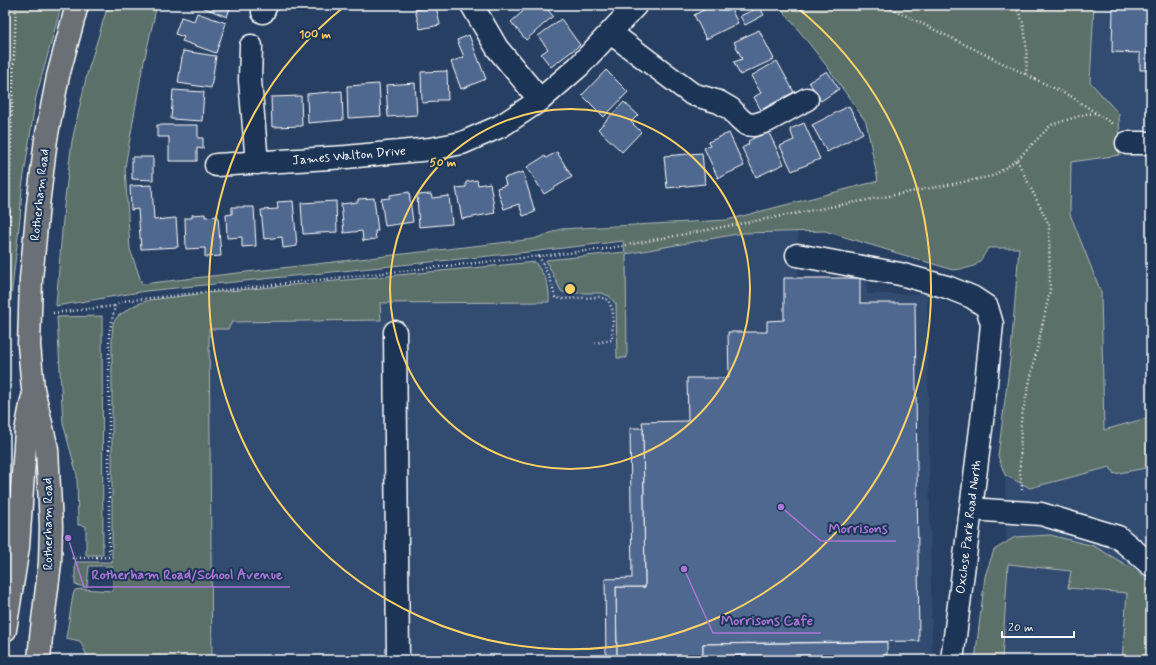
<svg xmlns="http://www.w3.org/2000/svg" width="1156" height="665" font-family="Mynerve,sans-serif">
	<rect width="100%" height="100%" fill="#273f62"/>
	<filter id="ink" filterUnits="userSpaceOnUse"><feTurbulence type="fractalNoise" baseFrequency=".025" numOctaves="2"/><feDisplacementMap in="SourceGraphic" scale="8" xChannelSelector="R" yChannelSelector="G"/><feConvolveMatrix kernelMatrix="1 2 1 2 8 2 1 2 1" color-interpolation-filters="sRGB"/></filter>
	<g filter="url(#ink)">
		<g fill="#334b70">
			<path d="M 1094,5 L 1151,5 L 1151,660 L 1002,660 L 1007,564 L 1005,475 L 1030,488 L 1101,292 L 1070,214 L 1071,162 L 1120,155 L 1119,114 L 1090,82 Z"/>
			<path d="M 798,232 L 798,278 L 867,278 L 867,294 L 927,294 L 932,660 L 176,660 L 208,293 L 626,252 L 626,254 L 743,233 Z"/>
		</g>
		<g fill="#5b6f6a" stroke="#adb7b4">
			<path d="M 5,5 L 60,5 L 61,7 L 36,97 L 22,188 L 20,218 L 5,352 Z"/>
			<path d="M 108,5 L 157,5 L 142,70 L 125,167 L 130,249 L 142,284 L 534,239 L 561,229 L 727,220 L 878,181 L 866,122 L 826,65 L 785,13 L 777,5 L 1094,5 L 1090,82 L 1119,114 L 1120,155 L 1071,162 L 1070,214 L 1101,292 L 1104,430 L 1151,417 L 1151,467 L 1114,474 L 1110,467 L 1030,488 L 1005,475 L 998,456 L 1011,352 L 1019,248 L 988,248 C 977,268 976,267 953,270 L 825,231 L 743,233 L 626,254 L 627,358 L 617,358 L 616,304 L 609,296 L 602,293 L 565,293 L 561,291 L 546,260 L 625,252 L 623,241 L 538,251 L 146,291 L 56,306 L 64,206 L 72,141 L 87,74 Z"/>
			<path d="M 535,262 C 545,277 550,283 549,302 L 380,303 L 381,320 L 232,322 L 228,329 L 209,329 L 212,660 L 89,660 L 80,641 L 66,638 L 73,595 L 75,590 L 81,589 L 113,591 L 112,566 L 89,566 L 87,587 L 75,585 L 75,562 L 112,562 L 112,336 L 113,323 L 118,316 L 135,305 L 149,300 L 208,293 Z"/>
			<path d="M 102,316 L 103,555 L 86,555 L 86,526 L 78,525 L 77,475 L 63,423 L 57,317 Z"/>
			<path d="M 1050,535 L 1094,546 L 1140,573 L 1151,585 L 1151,660 L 1122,660 L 1127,593 L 1068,588 L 1071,571 L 1008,564 L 1002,660 L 975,660 L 985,576 L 994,550 L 1015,537 Z"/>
		</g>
		<g fill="#50688f" stroke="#fff">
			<path d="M 197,5 L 231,5 L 227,17 Z"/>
			<path d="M 343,5 L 373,5 L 343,7 Z"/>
			<path d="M 381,5 L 412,5 L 381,7 Z"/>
			<path d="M 530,5 L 544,5 L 553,16 L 526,40 L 511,22 Z"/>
			<path d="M 713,5 L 738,5 L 731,9 L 738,23 L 706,39 L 694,15 Z"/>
			<path d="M 1113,5 L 1151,5 L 1151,70 L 1140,70 L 1140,53 L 1112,52 Z"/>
			<path d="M 436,6 L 440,25 L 420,29 L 415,10 Z"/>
			<path d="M 760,7 L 764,15 L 745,25 L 740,16 Z"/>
			<path d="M 197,13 L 226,23 L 216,53 L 182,41 L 184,37 L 175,34 L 181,17 L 194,21 Z"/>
			<path d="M 561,19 L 580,45 L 551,67 L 541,54 L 548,49 L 538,36 Z"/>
			<path d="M 759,30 L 774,59 L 740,75 L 734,62 L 742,59 L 734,42 Z"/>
			<path d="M 469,35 L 486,79 L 461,89 L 451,62 L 464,57 L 457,40 Z"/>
			<path d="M 183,51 L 216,56 L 211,88 L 178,83 Z"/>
			<path d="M 777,61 L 794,92 L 761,110 L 754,97 L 761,93 L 751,76 Z"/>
			<path d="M 606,70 L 628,92 L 604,117 L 582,95 Z"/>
			<path d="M 447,71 L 448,100 L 437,100 L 437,102 L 422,103 L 421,72 Z"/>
			<path d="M 827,71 L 839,89 L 821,101 L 809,82 Z"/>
			<path d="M 415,83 L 417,115 L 388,117 L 386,85 Z"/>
			<path d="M 379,84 L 381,116 L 348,118 L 347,86 Z"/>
			<path d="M 173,90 L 204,92 L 202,121 L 171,119 Z"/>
			<path d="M 342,91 L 343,120 L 308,123 L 307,94 Z"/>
			<path d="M 301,96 L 302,126 L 272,127 L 271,97 Z"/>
			<path d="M 624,102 L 638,115 L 631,122 L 641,132 L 622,152 L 598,129 Z"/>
			<path d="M 849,106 L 863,133 L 827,152 L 812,125 Z"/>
			<path d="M 804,123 L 820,159 L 792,171 L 780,146 L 794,140 L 790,129 Z"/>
			<path d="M 157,125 L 198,125 L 198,138 L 203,138 L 203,149 L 197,148 L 197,161 L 169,161 L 169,137 L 157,137 Z"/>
			<path d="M 768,131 L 784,164 L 756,177 L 742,148 L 749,144 L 748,141 Z"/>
			<path d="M 729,133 L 744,166 L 718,178 L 704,148 L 710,146 L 708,142 Z"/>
			<path d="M 557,152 L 572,177 L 544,194 L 527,167 L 545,156 L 546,158 Z"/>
			<path d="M 702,153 L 705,184 L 667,188 L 664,156 Z"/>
			<path d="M 132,157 L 153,157 L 153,180 L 132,179 Z"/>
			<path d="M 523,172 L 535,212 L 523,216 L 519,204 L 504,209 L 497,188 L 506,185 L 504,178 Z"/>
			<path d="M 477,180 L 478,185 L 490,183 L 495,213 L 462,219 L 456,188 L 466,187 L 466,182 Z"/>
			<path d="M 152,185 L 154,220 L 176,218 L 178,247 L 141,249 L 138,209 L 131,210 L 130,186 Z"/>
			<path d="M 409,192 L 413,222 L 385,226 L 381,199 L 390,198 L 390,195 Z"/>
			<path d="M 431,194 L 432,198 L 449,196 L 452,224 L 419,227 L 417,195 Z"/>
			<path d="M 374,198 L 378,231 L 375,231 L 376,239 L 363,241 L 362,231 L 344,233 L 341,204 L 358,202 L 358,199 Z"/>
			<path d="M 293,201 L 297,246 L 283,248 L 282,237 L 264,239 L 261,210 L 278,209 L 277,202 Z"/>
			<path d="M 336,201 L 337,232 L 303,234 L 301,203 Z"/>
			<path d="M 232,207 L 254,207 L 256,246 L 242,247 L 242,237 L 227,238 L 226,215 L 232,214 Z"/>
			<path d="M 205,214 L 205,217 L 218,216 L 221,256 L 205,257 L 205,248 L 186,249 L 185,218 L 192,218 L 192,215 Z"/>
			<path d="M 784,278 L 860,278 L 860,303 L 915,303 L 919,641 L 703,644 L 703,660 L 617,660 L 616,587 L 645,587 L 643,428 L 642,422 L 688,421 L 687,378 L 729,378 L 728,332 L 767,332 L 767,321 L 784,320 Z"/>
			<path d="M 630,428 L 643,428 L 645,587 L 616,587 L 617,660 L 606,660 L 605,579 L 632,578 Z"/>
			<path d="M 887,642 L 887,655 L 710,656 L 711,660 L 703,660 L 703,644 Z"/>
		</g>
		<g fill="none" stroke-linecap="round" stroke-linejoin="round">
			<defs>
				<g id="minor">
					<path d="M 472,5 L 497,48 L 540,100"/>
					<path d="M 263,12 L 266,5"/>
					<path d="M 611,33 L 692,94 L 719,102 L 731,109 L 739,118 L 746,124 L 754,125 L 767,121 L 807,99"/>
					<path d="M 251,46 L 250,80 L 257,163"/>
					<path d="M 1127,143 L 1151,143"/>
					<path d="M 216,165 L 346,157 L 431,149 L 462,143 L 501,126 L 540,100 L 579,66 L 636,5"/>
					<path d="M 797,255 L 900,274 L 947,287 L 972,297 L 987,307 L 992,324 L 983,413 L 952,660"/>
					<path d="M 395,332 L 398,660"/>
					<path d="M 971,509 L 1041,514 L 1118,537 L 1151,565"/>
				</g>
				<g id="major">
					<path d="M 5,630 L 18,547 L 26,431 L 32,400"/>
					<path d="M 39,660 L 41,637 L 50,563 L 51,525 L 47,449 L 33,389 L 29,345 L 31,279 L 38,205 L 46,139 L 58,76 L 77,5"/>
				</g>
			</defs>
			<use href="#minor" stroke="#fff" stroke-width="25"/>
			<use href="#major" stroke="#fff" stroke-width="25"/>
			<g stroke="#fff" stroke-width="2.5" stroke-dasharray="1 3" stroke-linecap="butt">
				<path d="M 884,5 L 1072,97 L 1114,125"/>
				<path d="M 1012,5 C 1028,15 1027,57 1026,75"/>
				<path d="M 1017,160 L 1049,225 L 1050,291 L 1021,420 L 1020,472 L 1022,490"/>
				<path d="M 9,240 L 10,164 L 16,5"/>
				<path d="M 539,256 L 551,281 L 555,297 L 561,299 L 600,297 L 608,300 L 613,311 L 612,340 L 595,343"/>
				<path d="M 53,313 L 115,306"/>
				<path d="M 72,558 L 109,557 L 109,334 L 115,306 L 123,301 L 605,249 L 953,184 L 993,176 L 1017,160 L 1051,125 L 1086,114 L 1097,113"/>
			</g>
			<use href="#minor" stroke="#1d3557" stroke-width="22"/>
			<use href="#major" stroke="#6b7074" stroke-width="22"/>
		</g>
	</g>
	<g fill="none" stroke="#ffd166" stroke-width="2">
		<circle cx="570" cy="289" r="180"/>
		<path d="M795 6A361 361 0 1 1 345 6"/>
	</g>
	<g text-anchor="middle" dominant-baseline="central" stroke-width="4" stroke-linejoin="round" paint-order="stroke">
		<g font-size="13" fill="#fff" stroke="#1d3557">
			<text transform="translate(349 156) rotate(-5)">James Walton Drive</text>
			<text transform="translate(40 195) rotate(-84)">Rotherham Road</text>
			<text transform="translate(48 524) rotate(-90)">Rotherham Road</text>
			<text transform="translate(969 527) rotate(-83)">Oxclose Park Road North</text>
		</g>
	</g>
	<circle cx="570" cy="289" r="6" fill="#ffd166" stroke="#1d3557" stroke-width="2"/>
	<g font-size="12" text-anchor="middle" font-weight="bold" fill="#ffd166" stroke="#1d3557" stroke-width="4" stroke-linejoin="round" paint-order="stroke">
		<text x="315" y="38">100 m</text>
		<text x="443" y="166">50 m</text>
	</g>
	<path fill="none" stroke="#a976d5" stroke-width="1.5" d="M781 507L821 541H896M68 538L84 587H290M684 569L713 633H821"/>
	<g fill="#a976d5" stroke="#1d3557" stroke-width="1.5">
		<circle cx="781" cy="507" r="4"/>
		<circle cx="68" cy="538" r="4"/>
		<circle cx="684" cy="569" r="4"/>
	</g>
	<g font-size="14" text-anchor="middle" font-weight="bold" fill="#a976d5" stroke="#1d3557" stroke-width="4" stroke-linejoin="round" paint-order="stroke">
		<text x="858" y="533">Morrisons</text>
		<text x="187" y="579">Rotherham Road/School Avenue</text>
		<text x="767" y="625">Morrisons Cafe</text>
	</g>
	<rect width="1156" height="665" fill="none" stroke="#1d3557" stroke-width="20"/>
	<rect x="10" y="10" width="1136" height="645" fill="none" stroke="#fff" stroke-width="1.5" filter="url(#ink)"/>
	<path d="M1002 631v6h72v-6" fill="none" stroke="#ffffff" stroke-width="2"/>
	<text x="1008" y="631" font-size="12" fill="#ffffff" stroke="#1d3557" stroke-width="3" paint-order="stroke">20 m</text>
</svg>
